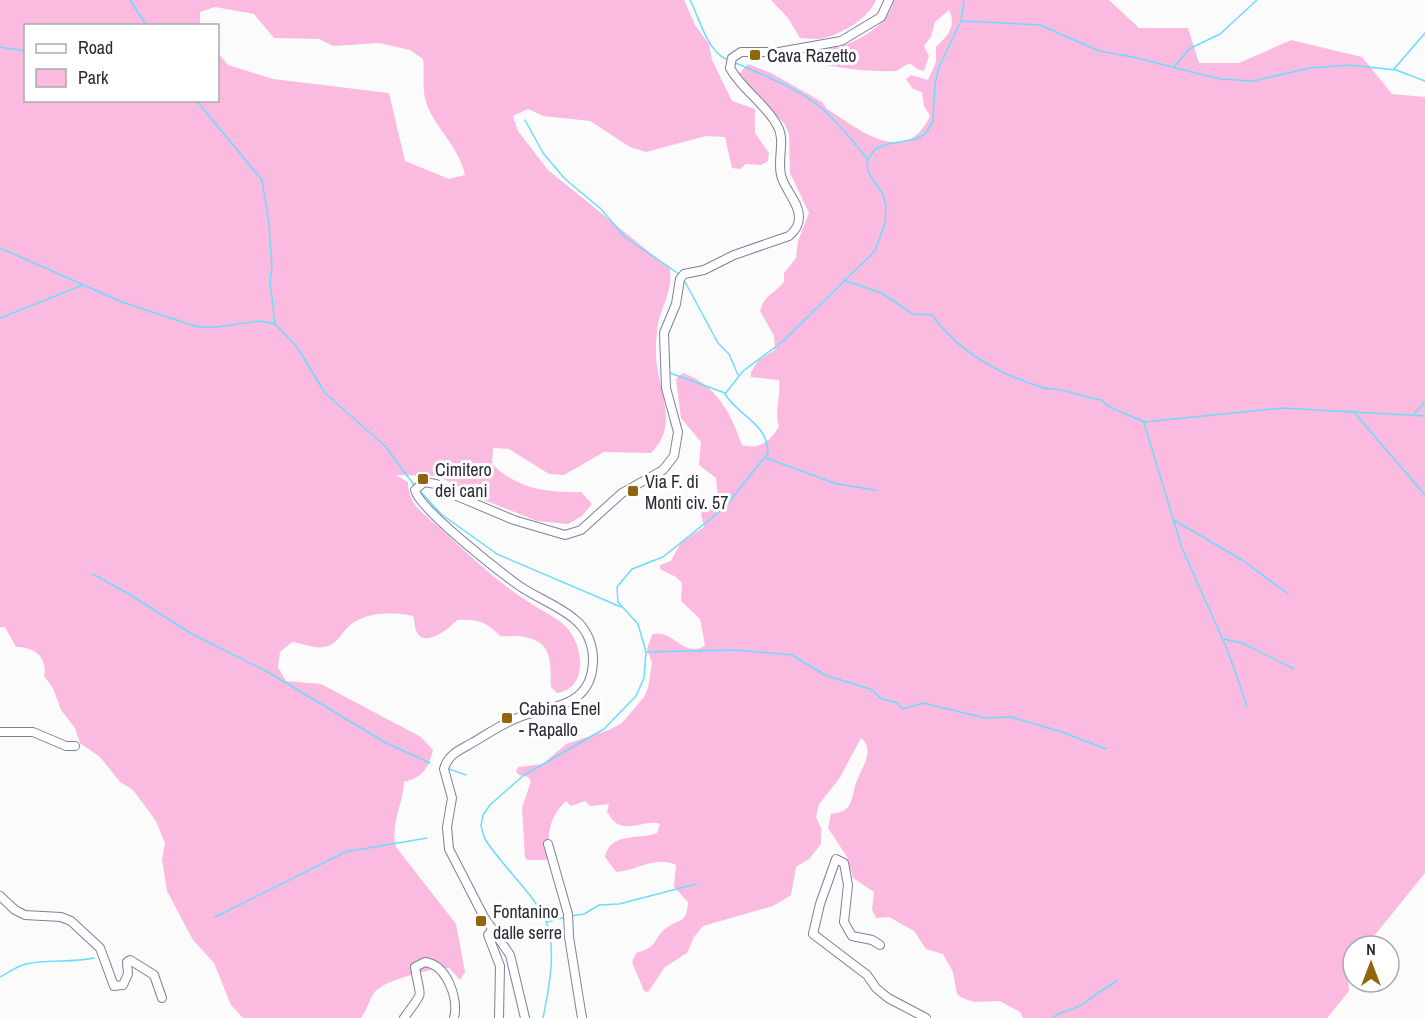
<svg xmlns="http://www.w3.org/2000/svg" width="1425" height="1018" font-family="'Archivo Narrow',sans-serif">
	<rect width="100%" height="100%" fill="#fbfbfb"/>
	<g fill="#fbbadf" fill-rule="evenodd">
		<path d="M 0,0 L 684,0 L 695,25 L 709,44 L 712,60 L 732,101 L 755,109 L 755,133 L 769,153 L 768,161 L 761,165 L 746,164 L 740,169 L 732,168 L 725,137 L 706,136 L 646,152 L 630,147 L 590,121 L 543,116 L 528,109 L 513,116 L 518,131 L 548,170 L 670,269 C 673,295 659,308 657,332 C 656,343 655,355 657,365 C 661,397 678,427 651,453 L 604,452 L 564,475 L 549,474 L 509,449 L 493,448 L 492,464 C 517,489 547,493 581,492 L 592,504 L 582,516 L 568,524 L 537,521 L 479,498 L 438,476 L 396,475 L 408,482 C 408,488 409,494 412,500 C 419,512 431,520 441,529 C 470,556 497,582 530,603 C 543,612 562,619 571,633 C 584,653 586,689 557,693 L 551,687 C 550,660 554,641 519,636 C 512,635 507,637 500,636 C 486,621 477,619 457,620 C 450,628 423,650 416,630 C 414,626 415,620 413,616 C 392,611 361,612 346,629 C 339,637 336,645 324,647 C 315,649 301,643 292,642 L 280,652 L 278,667 L 286,681 L 321,684 L 421,737 L 433,750 C 428,769 423,777 404,782 C 403,805 390,824 396,847 L 456,924 L 465,972 L 460,980 L 449,968 C 433,968 383,980 374,993 C 369,1000 367,1010 361,1018 L 243,1018 L 231,1005 L 214,963 L 193,940 L 167,891 L 162,860 L 165,843 L 156,821 L 133,790 L 120,782 L 100,757 L 80,743 L 75,728 L 61,710 L 53,688 L 44,676 C 48,657 34,647 16,647 L 5,627 L 0,627 ZM 215,7 L 254,14 L 274,38 L 319,39 L 333,46 L 379,43 L 410,50 L 423,59 C 425,75 421,89 427,105 C 437,130 459,147 465,175 L 449,179 L 405,161 L 389,93 L 273,79 L 228,65 L 218,53 L 218,100 L 26,100 L 26,26 L 200,25 L 200,12 Z"/>
		<path d="M 771,0 L 876,0 C 870,17 842,34 824,38 C 817,40 808,38 800,38 L 788,18 Z"/>
		<path d="M 894,0 L 1109,0 L 1139,28 L 1188,28 L 1199,63 L 1239,63 L 1291,40 L 1362,57 L 1392,94 L 1425,97 L 1425,873 L 1366,946 L 1353,946 L 1353,961 L 1347,968 L 1349,991 L 1327,1018 L 1023,1018 L 1020,1012 L 1000,1001 L 974,1002 L 962,998 L 957,994 L 953,972 L 943,954 L 926,949 L 914,931 L 889,917 L 876,918 L 872,910 L 874,892 L 853,878 L 847,857 L 828,828 L 831,814 C 835,813 842,812 845,810 C 853,804 853,791 856,783 C 861,769 876,750 861,738 L 839,779 L 819,804 L 816,817 L 821,828 L 821,844 L 809,859 L 796,867 L 791,895 L 773,906 L 703,926 L 694,937 L 687,953 L 665,967 L 648,992 L 644,991 L 632,962 L 636,953 C 659,947 652,940 665,929 C 678,918 687,925 688,902 L 674,887 L 676,865 C 656,855 636,871 616,872 L 605,857 C 610,832 638,840 657,833 L 660,824 C 649,819 628,832 616,823 C 612,821 610,815 607,812 L 609,804 L 590,806 L 585,801 L 571,806 L 566,801 C 548,817 547,838 549,860 L 527,860 L 525,857 L 522,808 L 531,781 L 528,777 L 519,775 L 516,772 L 518,767 L 543,764 L 566,744 L 609,730 L 622,723 L 644,697 L 648,688 L 652,663 L 647,649 L 652,635 C 671,626 685,661 705,645 L 700,619 L 681,601 L 682,583 L 676,577 L 660,569 L 660,565 L 671,561 L 681,542 L 704,527 L 701,514 L 704,509 L 719,506 L 716,478 L 699,465 L 701,442 L 681,418 L 676,379 L 683,373 C 717,385 731,414 742,445 C 759,450 771,441 779,426 C 774,412 781,396 779,380 L 751,377 L 751,372 L 758,361 L 775,350 L 774,336 L 760,311 C 764,295 774,294 784,282 L 784,273 L 796,258 L 798,241 L 809,213 L 790,173 L 789,134 L 784,123 L 741,80 L 739,74 L 748,64 L 771,73 L 822,102 L 827,109 C 859,129 905,169 930,116 L 924,106 L 922,92 L 913,89 L 906,79 L 911,75 L 928,80 L 936,62 L 936,47 C 947,36 957,27 949,10 L 935,22 L 931,37 L 924,46 L 929,56 L 924,71 L 917,69 L 911,64 C 903,64 902,70 895,71 C 873,72 847,69 826,65 L 826,48 C 850,48 890,26 894,0 Z"/>
	</g>
	<g fill="none" stroke-linecap="round" stroke-linejoin="round">
		<g stroke="#6bdcfe" stroke-width="1.5">
			<path d="M 130,0 L 147,26"/>
			<path d="M 690,0 C 700,19 706,49 726,59"/>
			<path d="M 962,21 L 1040,25 L 1099,51 L 1133,57 L 1220,79 L 1253,81 L 1310,68 L 1349,65 L 1396,70 L 1425,81"/>
			<path d="M 0,47 L 26,51"/>
			<path d="M 736,63 C 767,77 801,89 827,113 C 842,127 855,144 868,160"/>
			<path d="M 1174,67 L 1189,49 L 1220,34 L 1257,0"/>
			<path d="M 1394,69 L 1425,33"/>
			<path d="M 196,100 L 262,180 L 269,223 L 272,267 L 270,281 L 275,324"/>
			<path d="M 525,120 L 543,153 L 565,179 L 601,209 L 625,237 L 679,274"/>
			<path d="M 0,248 L 122,302 L 198,327 L 217,327 L 260,321 L 275,324 L 297,347 L 325,393 L 386,447 L 414,485"/>
			<path d="M 684,280 L 718,343 L 729,354 L 738,375"/>
			<path d="M 844,280 L 881,293 L 913,314 L 932,315 C 958,351 997,373 1038,386 C 1047,390 1057,389 1066,391 C 1078,394 1089,398 1102,400 L 1106,405 L 1144,422 L 1282,408 L 1425,416"/>
			<path d="M 0,318 L 83,285"/>
			<path d="M 670,373 L 725,393"/>
			<path d="M 1353,411 L 1425,495"/>
			<path d="M 1414,414 L 1425,402"/>
			<path d="M 1144,423 L 1182,548 L 1228,651 L 1247,706"/>
			<path d="M 766,458 L 837,484 L 876,490"/>
			<path d="M 420,491 L 441,514 L 497,554 L 621,607"/>
			<path d="M 1174,520 L 1242,560 L 1287,593"/>
			<path d="M 93,574 L 129,594 L 192,634 L 268,672 L 386,743 L 430,763"/>
			<path d="M 1224,639 L 1242,643 L 1294,669"/>
			<path d="M 647,652 L 735,650 L 792,655 L 825,675 L 873,690 L 880,698 L 897,703 L 903,709 L 923,703 L 985,718 L 1011,717 L 1062,732 L 1106,749"/>
			<path d="M 449,769 L 466,775"/>
			<path d="M 571,916 L 584,914 L 599,905 L 619,904 L 696,884"/>
			<path d="M 215,917 L 345,852 L 427,838"/>
			<path d="M 547,922 L 566,917"/>
			<path d="M 0,977 C 8,973 17,966 26,964 C 49,959 71,963 94,958"/>
			<path d="M 543,1018 C 549,988 558,945 544,917 C 532,892 501,865 485,839 L 481,826 L 483,815 L 490,805 L 524,775 L 604,729 L 636,696 L 644,678 L 646,652 L 638,624 L 618,602 L 617,587 L 632,569 L 663,557 L 724,508 L 768,453 C 768,423 738,416 725,394 L 743,371 L 781,343 L 875,251 L 885,223 L 886,206 L 883,194 L 868,172 L 867,161 L 875,149 L 888,144 L 916,139 L 925,134 L 933,121 L 935,84 L 939,67 L 961,21 L 964,0"/>
			<path d="M 1052,1018 C 1062,1010 1076,1010 1086,1002 C 1096,994 1105,988 1117,981"/>
		</g>
		<defs>
			<g id="minor">
				<path d="M 0,732 L 33,732 L 66,746 L 75,746"/>
				<path d="M 548,844 L 568,914 L 569,937 L 582,1018"/>
				<path d="M 0,896 L 15,910 L 25,915 L 61,917 L 71,921 L 100,948 L 114,986 L 123,985 L 128,974 L 127,962 L 130,960 L 154,975 L 162,998"/>
				<path d="M 493,929 L 488,935 L 500,966 L 499,1018"/>
				<path d="M 880,945 L 872,940 L 852,936 L 844,922 L 848,885 L 844,863 L 836,859 L 820,904 L 813,934 L 867,975 L 876,988 L 888,998 L 926,1018"/>
				<path d="M 404,1018 C 426,987 420,1002 415,967 L 425,962 C 447,965 459,999 454,1018"/>
				<path d="M 525,1018 L 510,955 L 484,917 L 449,849 L 447,827 L 452,798 L 444,769 C 448,754 460,750 472,743 C 489,733 506,721 525,715 C 559,705 594,704 593,657 C 592,642 586,628 573,618 C 557,605 535,597 518,585 C 499,571 419,509 415,490 L 424,482 L 436,484 L 452,494 L 514,520 L 565,535 L 581,530 L 622,493 L 663,470 L 674,456 L 678,432 L 666,388 L 664,333 L 676,304 L 680,279 L 684,274 L 704,270 L 734,255 L 789,236 C 795,231 799,226 799,217 C 799,202 784,189 781,175 C 777,158 786,140 777,125 C 765,103 742,90 730,68 L 732,58 L 741,52 L 779,52 L 841,41 L 881,17 L 889,0"/>
			</g>
		</defs>
		<use href="#minor" stroke="#7d7f9e" stroke-width="10"/>
		<use href="#minor" stroke="#fff" stroke-width="8"/>
	</g>
	<g fill="#91640e" stroke="#fff" stroke-width="2">
		<rect x="749" y="49" width="12" height="12" rx="3"/>
		<rect x="417" y="473" width="12" height="12" rx="3"/>
		<rect x="627" y="485" width="12" height="12" rx="3"/>
		<rect x="501" y="712" width="12" height="12" rx="3"/>
		<rect x="475" y="915" width="12" height="12" rx="3"/>
	</g>
	<g text-anchor="middle" dominant-baseline="central" stroke-width="6" stroke-linejoin="round" paint-order="stroke">
		<g font-size="18" fill="#292a36" stroke="#fff" text-anchor="start">
			<text x="767" y="55">Cava Razetto</text>
			<text x="435" y="469">Cimitero<tspan x="435" dy="21">dei cani</tspan></text>
			<text x="645" y="481">Via F. di<tspan x="645" dy="21">Monti civ. 57</tspan></text>
			<text x="519" y="708">Cabina Enel<tspan x="519" dy="21">- Rapallo</tspan></text>
			<text x="493" y="911">Fontanino<tspan x="493" dy="21">dalle serre</tspan></text>
		</g>
	</g>
	<rect x="24" y="24" width="195" height="78" fill="#ffffff" stroke="#a9aaaf" stroke-width="1.5"/>
	<rect x="36" y="44" width="30" height="9" fill="#ffffff" stroke="#a9aaaf" stroke-width="1.5"/>
	<text x="78" y="54" font-size="18" fill="#292a36">Road</text>
	<rect x="36" y="69" width="30" height="18" fill="#fbbadf" stroke="#a9aaaf" stroke-width="1.5"/>
	<text x="78" y="84" font-size="18" fill="#292a36">Park</text>
	<g transform="translate(1371 964)"><circle r="28" fill="#ffffff" stroke="#a9aaaf" stroke-width="1.5"/>
	<path d="M0-4.5L10 22L0 15L-10 22Z" fill="#91640e"/>
	<text y="-9" font-size="16" font-weight="bold" text-anchor="middle" fill="#292a36">N</text>
	</g>
</svg>
